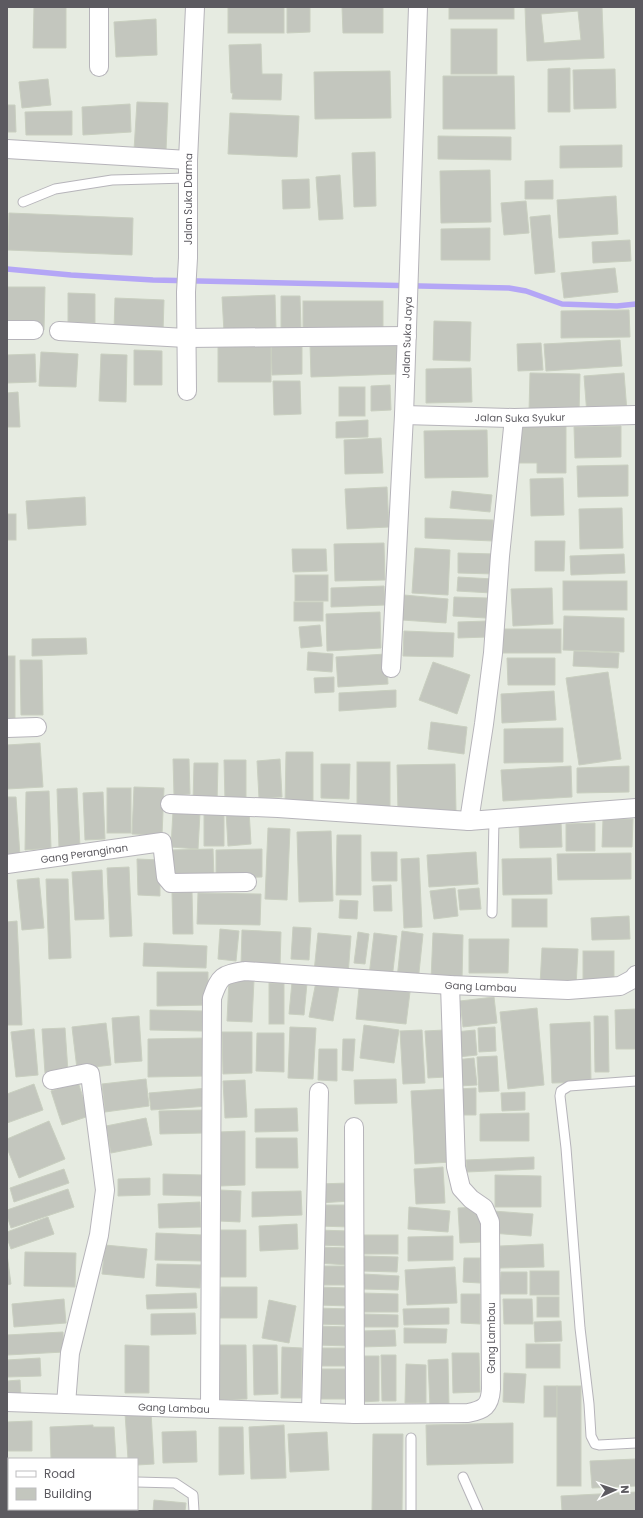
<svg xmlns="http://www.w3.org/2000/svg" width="643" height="1518" font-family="Poppins,sans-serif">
	<rect width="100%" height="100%" fill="#e6ebe1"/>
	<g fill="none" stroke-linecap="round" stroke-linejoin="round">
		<path stroke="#b4a6f6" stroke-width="5.5" d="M 7,269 L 71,275 L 153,280 L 509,288 L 526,291 L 562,304 L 617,306 L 636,304"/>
	</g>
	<g fill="#c3c6be" stroke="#c9cfc0" fill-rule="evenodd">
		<path d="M 34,7 L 66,7 L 66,48 L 33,48 Z"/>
		<rect x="228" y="7" width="56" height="26"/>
		<path d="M 310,7 L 310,32 L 287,33 L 287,8 Z"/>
		<path d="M 342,7 L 383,7 L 383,33 L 343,33 Z"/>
		<rect x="449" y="7" width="65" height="12"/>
		<path d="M 525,7 L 602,7 L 604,58 L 527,61 ZM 578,11 L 581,40 L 544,43 L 541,14 Z"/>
		<path d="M 156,19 L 157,55 L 116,57 L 114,22 Z"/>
		<rect x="451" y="29" width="46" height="45"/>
		<path d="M 261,44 L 262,74 L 282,74 L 281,100 L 232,99 L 233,93 L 231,93 L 229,45 Z"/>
		<path d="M 570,68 L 570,112 L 548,112 L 548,69 Z"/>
		<path d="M 615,69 L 616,108 L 574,109 L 573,70 Z"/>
		<path d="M 390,71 L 391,118 L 315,119 L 314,72 Z"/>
		<path d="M 443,76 L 514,76 L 515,129 L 443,129 Z"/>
		<path d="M 48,79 L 51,105 L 22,108 L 19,82 Z"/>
		<path d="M 137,102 L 168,103 L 166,151 L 134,150 Z"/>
		<path d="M 130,104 L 131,132 L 83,135 L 82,107 Z"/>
		<path d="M 7,105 L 15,105 L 16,132 L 7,132 Z"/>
		<path d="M 72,111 L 72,135 L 26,135 L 25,112 Z"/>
		<path d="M 230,113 L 299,116 L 297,157 L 228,154 Z"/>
		<path d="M 438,136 L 511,137 L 511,160 L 438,159 Z"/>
		<path d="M 622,145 L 622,167 L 560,168 L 560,146 Z"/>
		<path d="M 375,152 L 376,206 L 354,207 L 352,153 Z"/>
		<path d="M 490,170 L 491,222 L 441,223 L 440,171 Z"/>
		<path d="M 340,175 L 343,219 L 319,220 L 316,177 Z"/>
		<path d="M 309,179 L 310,208 L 283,209 L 282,180 Z"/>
		<path d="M 553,180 L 553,199 L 525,199 L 525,181 Z"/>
		<path d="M 616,196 L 618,234 L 559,238 L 557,200 Z"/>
		<path d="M 526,201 L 529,233 L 504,235 L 501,203 Z"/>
		<path d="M 9,213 L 133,218 L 132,255 L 8,250 Z"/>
		<path d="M 550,215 L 555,272 L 535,274 L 530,217 Z"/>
		<path d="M 490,228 L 490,260 L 441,260 L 441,229 Z"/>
		<path d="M 630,240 L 631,261 L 593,263 L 592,242 Z"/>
		<path d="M 615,268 L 618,292 L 564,298 L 561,273 Z"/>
		<path d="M 7,287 L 45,287 L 44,330 L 7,330 Z"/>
		<path d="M 68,293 L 95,294 L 95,323 L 68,322 Z"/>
		<path d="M 275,295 L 276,330 L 224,332 L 222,297 Z"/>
		<path d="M 281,296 L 300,296 L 301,330 L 281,330 Z"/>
		<path d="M 115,298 L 164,300 L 163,332 L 114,330 Z"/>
		<rect x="303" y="301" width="80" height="28"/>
		<path d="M 629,310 L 630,337 L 561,338 L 561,311 Z"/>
		<path d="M 434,321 L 471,322 L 470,361 L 433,360 Z"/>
		<path d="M 271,339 L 302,339 L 302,374 L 272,375 Z"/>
		<path d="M 620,340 L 622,366 L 546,371 L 544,344 Z"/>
		<path d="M 396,341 L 398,374 L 311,377 L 310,344 Z"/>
		<path d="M 541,343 L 543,370 L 518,371 L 517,344 Z"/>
		<path d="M 271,346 L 271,382 L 218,382 L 218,347 Z"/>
		<path d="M 134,350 L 162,351 L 162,385 L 134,385 Z"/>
		<path d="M 41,352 L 78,354 L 76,387 L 39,386 Z"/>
		<path d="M 35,354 L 36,382 L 7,383 L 7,355 Z"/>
		<path d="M 101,354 L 127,355 L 126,402 L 99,401 Z"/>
		<path d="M 471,368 L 472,402 L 426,403 L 426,369 Z"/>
		<path d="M 530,373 L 580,374 L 579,414 L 529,412 Z"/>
		<path d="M 624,373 L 627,412 L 587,415 L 584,376 Z"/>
		<path d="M 273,381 L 300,381 L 301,414 L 274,415 Z"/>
		<path d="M 390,385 L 391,410 L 371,411 L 371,386 Z"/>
		<rect x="339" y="387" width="26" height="29"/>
		<path d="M 18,392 L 20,427 L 7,427 L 7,393 Z"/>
		<path d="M 368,420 L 368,437 L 336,438 L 336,422 Z"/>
		<path d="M 518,423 L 566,424 L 566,473 L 537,473 L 537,463 L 518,463 Z"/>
		<path d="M 621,426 L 621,457 L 575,458 L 574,427 Z"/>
		<path d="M 487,430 L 488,477 L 425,478 L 424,431 Z"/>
		<path d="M 381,438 L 383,473 L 345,474 L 344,440 Z"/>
		<path d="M 628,465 L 628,496 L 578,497 L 577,466 Z"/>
		<path d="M 563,478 L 564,515 L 531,516 L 530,479 Z"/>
		<path d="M 387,487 L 389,527 L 347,529 L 345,489 Z"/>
		<path d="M 452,491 L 492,495 L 490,512 L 450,508 Z"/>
		<path d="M 85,497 L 86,525 L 28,529 L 26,501 Z"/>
		<path d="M 622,508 L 623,548 L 580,549 L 579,509 Z"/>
		<rect x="7" y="514" width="9" height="26"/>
		<path d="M 425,518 L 493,520 L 493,541 L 425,538 Z"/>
		<path d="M 535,541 L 565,541 L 564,571 L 535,571 Z"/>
		<path d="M 384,543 L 385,580 L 335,581 L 334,544 Z"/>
		<path d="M 415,548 L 450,550 L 448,595 L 412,593 Z"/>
		<path d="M 292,549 L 326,549 L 327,571 L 293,572 Z"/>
		<path d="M 458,553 L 495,554 L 495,574 L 458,573 Z"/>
		<path d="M 624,554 L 625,573 L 571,575 L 570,556 Z"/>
		<rect x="295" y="575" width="33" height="26"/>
		<path d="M 458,577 L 493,579 L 492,593 L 457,591 Z"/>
		<rect x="563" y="581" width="64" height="29"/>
		<path d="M 384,586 L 385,605 L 331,607 L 331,588 Z"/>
		<path d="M 552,588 L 553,624 L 513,626 L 511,589 Z"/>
		<path d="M 404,595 L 448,599 L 446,623 L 402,620 Z"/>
		<path d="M 454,597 L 487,598 L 486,618 L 453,616 Z"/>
		<rect x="294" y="602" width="29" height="19"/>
		<path d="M 380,612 L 381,648 L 327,651 L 326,614 Z"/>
		<path d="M 564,616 L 624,618 L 624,652 L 563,650 Z"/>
		<path d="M 487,621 L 487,637 L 458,638 L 458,622 Z"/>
		<path d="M 320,625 L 322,646 L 301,648 L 299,627 Z"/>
		<rect x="503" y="629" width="58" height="24"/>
		<path d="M 404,631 L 454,633 L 453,657 L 403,656 Z"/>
		<path d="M 86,638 L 87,654 L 32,656 L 32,639 Z"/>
		<path d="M 574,651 L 619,653 L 618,668 L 573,666 Z"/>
		<path d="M 308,652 L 333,654 L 332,672 L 307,670 Z"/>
		<path d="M 386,654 L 388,684 L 338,687 L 336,657 Z"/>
		<rect x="7" y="656" width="8" height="63"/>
		<path d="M 507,658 L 555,658 L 555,685 L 508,685 Z"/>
		<path d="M 20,660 L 42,660 L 43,715 L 21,715 Z"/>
		<path d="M 433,662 L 470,675 L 457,714 L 419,700 Z"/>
		<path d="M 608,672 L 621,759 L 579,765 L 566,678 Z"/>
		<path d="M 334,677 L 334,692 L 315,693 L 314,678 Z"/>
		<path d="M 396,690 L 396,707 L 339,711 L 339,693 Z"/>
		<path d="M 554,691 L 556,720 L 502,723 L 501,694 Z"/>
		<path d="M 431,722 L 467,727 L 464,754 L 428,749 Z"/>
		<path d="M 563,728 L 563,762 L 504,763 L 504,729 Z"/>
		<path d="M 40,743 L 43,787 L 7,789 L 7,745 Z"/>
		<path d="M 286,752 L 313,752 L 313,807 L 285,807 Z"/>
		<path d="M 173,759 L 189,759 L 190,794 L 174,795 Z"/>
		<path d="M 280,759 L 282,797 L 259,798 L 257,761 Z"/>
		<path d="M 224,760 L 246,760 L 246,801 L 225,801 Z"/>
		<rect x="357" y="762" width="33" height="45"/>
		<path d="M 194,763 L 218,763 L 217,803 L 193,803 Z"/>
		<path d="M 321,764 L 350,764 L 349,799 L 321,798 Z"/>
		<path d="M 455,764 L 456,811 L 398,811 L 397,765 Z"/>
		<path d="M 571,766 L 572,797 L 503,801 L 501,770 Z"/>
		<path d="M 629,766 L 629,792 L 577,793 L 577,768 Z"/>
		<path d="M 134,787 L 164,788 L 162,835 L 132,834 Z"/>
		<path d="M 77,788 L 80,847 L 59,848 L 57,789 Z"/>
		<rect x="107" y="788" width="24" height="45"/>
		<path d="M 49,791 L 51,848 L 25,850 L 26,792 Z"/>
		<path d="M 103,792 L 105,839 L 85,840 L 83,793 Z"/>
		<path d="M 7,797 L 16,797 L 20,856 L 7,857 Z"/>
		<path d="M 249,810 L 251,844 L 228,846 L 226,811 Z"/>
		<path d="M 173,811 L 200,813 L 198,849 L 171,847 Z"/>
		<path d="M 204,813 L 224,814 L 224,846 L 204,846 Z"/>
		<path d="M 603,819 L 633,819 L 632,847 L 602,847 Z"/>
		<path d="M 561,822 L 562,847 L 520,848 L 519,823 Z"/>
		<path d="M 595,823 L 595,851 L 566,851 L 566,824 Z"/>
		<path d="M 268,828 L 290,829 L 287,900 L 265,899 Z"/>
		<path d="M 331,831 L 333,901 L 299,902 L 297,832 Z"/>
		<path d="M 337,835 L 361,835 L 361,895 L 336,895 Z"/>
		<path d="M 213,849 L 214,878 L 172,879 L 171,850 Z"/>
		<path d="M 262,849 L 262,877 L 216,878 L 216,850 Z"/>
		<path d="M 371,852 L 397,852 L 397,881 L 372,881 Z"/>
		<path d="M 476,852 L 478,884 L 429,887 L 427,855 Z"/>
		<path d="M 631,853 L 631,879 L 558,880 L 557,854 Z"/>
		<path d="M 419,858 L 422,927 L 404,928 L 401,859 Z"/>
		<path d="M 551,858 L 552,894 L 503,895 L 502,859 Z"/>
		<path d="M 137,859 L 160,860 L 160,896 L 138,895 Z"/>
		<path d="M 129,867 L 132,936 L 110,937 L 107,868 Z"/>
		<path d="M 102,870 L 104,919 L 75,920 L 72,872 Z"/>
		<path d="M 39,878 L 44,928 L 22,930 L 17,880 Z"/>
		<path d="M 46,879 L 68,879 L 71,958 L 49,959 Z"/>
		<path d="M 391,885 L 392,911 L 374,911 L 373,886 Z"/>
		<path d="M 455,888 L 458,916 L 434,919 L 430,891 Z"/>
		<path d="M 479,888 L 481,909 L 460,910 L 458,890 Z"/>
		<path d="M 192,892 L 193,934 L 173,934 L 172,893 Z"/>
		<path d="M 198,893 L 261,894 L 260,925 L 197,924 Z"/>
		<rect x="512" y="899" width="35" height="28"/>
		<path d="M 340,900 L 358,901 L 357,919 L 339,918 Z"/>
		<path d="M 629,916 L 630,939 L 592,940 L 591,918 Z"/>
		<path d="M 17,921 L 22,1025 L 7,1025 L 7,922 Z"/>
		<path d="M 293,927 L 311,928 L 309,960 L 291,959 Z"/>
		<path d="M 220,929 L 239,931 L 236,961 L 218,959 Z"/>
		<path d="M 242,930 L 281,932 L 280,967 L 241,965 Z"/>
		<path d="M 402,931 L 423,934 L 418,982 L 397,979 Z"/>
		<path d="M 358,932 L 369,934 L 365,964 L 354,963 Z"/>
		<path d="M 318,933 L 351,936 L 348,975 L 314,972 Z"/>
		<path d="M 374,933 L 397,936 L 392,979 L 369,976 Z"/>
		<path d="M 433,933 L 463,935 L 462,980 L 431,980 Z"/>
		<path d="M 469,939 L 509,939 L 508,973 L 469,973 Z"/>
		<path d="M 144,943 L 207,946 L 206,968 L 143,966 Z"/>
		<path d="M 542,948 L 578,949 L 576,986 L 540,985 Z"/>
		<rect x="583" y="951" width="31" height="31"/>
		<path d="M 157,972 L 208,972 L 208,1005 L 157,1006 Z"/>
		<path d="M 229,979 L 254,980 L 252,1022 L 227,1021 Z"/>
		<path d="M 292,982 L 307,983 L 304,1015 L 289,1014 Z"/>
		<path d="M 316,982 L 339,986 L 333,1021 L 309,1017 Z"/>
		<rect x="269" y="983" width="15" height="41"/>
		<path d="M 359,987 L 410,992 L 406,1024 L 356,1019 Z"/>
		<path d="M 494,997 L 497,1023 L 463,1027 L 460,1001 Z"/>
		<path d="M 537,1008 L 544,1085 L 508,1089 L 500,1012 Z"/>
		<path d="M 636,1009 L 636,1049 L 616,1049 L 615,1010 Z"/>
		<path d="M 150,1010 L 203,1011 L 202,1031 L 150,1030 Z"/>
		<path d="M 139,1016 L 142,1061 L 115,1063 L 112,1018 Z"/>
		<path d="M 594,1016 L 608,1016 L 609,1072 L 595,1072 Z"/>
		<path d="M 590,1022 L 591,1082 L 552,1083 L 550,1024 Z"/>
		<path d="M 106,1023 L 111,1065 L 77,1069 L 72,1027 Z"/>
		<path d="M 364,1025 L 399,1030 L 394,1063 L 360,1058 Z"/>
		<path d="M 290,1027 L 316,1028 L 313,1079 L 288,1078 Z"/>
		<path d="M 495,1027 L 496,1051 L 479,1052 L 478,1028 Z"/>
		<path d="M 65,1028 L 68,1072 L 45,1073 L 42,1029 Z"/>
		<path d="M 34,1029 L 38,1075 L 16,1077 L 11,1032 Z"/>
		<path d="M 422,1030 L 425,1083 L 403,1084 L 400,1031 Z"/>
		<path d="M 444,1030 L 446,1077 L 428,1078 L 425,1031 Z"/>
		<path d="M 475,1030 L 477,1055 L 458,1057 L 455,1032 Z"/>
		<path d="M 222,1032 L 252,1032 L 252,1073 L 223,1074 Z"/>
		<path d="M 257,1033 L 284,1033 L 284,1072 L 256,1071 Z"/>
		<path d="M 205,1038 L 206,1076 L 148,1077 L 148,1039 Z"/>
		<path d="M 343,1039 L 355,1039 L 353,1071 L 342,1070 Z"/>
		<path d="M 319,1049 L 337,1049 L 337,1081 L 318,1080 Z"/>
		<path d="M 497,1056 L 499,1091 L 479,1092 L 477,1057 Z"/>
		<path d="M 474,1058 L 477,1085 L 458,1086 L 455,1060 Z"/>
		<path d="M 146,1079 L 149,1106 L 105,1112 L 102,1084 Z"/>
		<path d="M 396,1079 L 397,1103 L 355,1104 L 354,1080 Z"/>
		<path d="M 245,1080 L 247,1117 L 225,1118 L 223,1081 Z"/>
		<path d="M 78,1082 L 89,1116 L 62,1125 L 51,1091 Z"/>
		<path d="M 34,1084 L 43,1110 L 7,1123 L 7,1094 Z"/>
		<path d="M 208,1088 L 209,1106 L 151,1110 L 149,1093 Z"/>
		<path d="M 476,1088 L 476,1115 L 458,1115 L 458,1089 Z"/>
		<path d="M 448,1089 L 452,1162 L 415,1164 L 411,1091 Z"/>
		<path d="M 525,1092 L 525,1110 L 502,1111 L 501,1093 Z"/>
		<path d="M 297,1108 L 298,1131 L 255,1132 L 255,1109 Z"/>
		<path d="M 203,1110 L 204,1133 L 160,1134 L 159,1111 Z"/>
		<path d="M 529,1113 L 529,1141 L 480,1141 L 480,1114 Z"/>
		<path d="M 146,1118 L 152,1145 L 111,1153 L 106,1126 Z"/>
		<path d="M 49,1121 L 65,1159 L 19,1178 L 7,1148 L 7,1139 Z"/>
		<path d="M 245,1131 L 245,1185 L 220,1186 L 219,1132 Z"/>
		<path d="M 256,1138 L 297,1138 L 298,1168 L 256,1168 Z"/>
		<path d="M 534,1157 L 534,1169 L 467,1172 L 466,1160 Z"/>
		<path d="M 443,1167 L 445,1203 L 416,1204 L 414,1169 Z"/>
		<path d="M 64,1169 L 69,1183 L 14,1202 L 10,1188 Z"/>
		<path d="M 163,1174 L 203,1175 L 202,1196 L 163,1195 Z"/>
		<path d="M 495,1175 L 541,1176 L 541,1207 L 495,1207 Z"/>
		<path d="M 150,1178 L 150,1195 L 118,1196 L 118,1179 Z"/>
		<path d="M 349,1183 L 350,1201 L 319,1203 L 318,1184 Z"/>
		<path d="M 68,1189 L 74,1207 L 11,1228 L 7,1216 L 7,1210 Z"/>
		<path d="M 220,1190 L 241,1191 L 240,1222 L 219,1221 Z"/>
		<path d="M 301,1191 L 302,1215 L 252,1217 L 252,1192 Z"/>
		<path d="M 200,1202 L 201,1227 L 159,1228 L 158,1204 Z"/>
		<path d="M 319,1205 L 350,1205 L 350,1227 L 318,1226 Z"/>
		<path d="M 409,1207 L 450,1211 L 448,1232 L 408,1229 Z"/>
		<path d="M 481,1207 L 482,1242 L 460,1243 L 458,1208 Z"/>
		<path d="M 493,1211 L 533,1214 L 531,1236 L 491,1233 Z"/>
		<path d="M 48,1217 L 54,1234 L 11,1249 L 7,1238 L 7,1232 Z"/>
		<path d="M 297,1224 L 298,1249 L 260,1251 L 259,1226 Z"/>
		<path d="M 218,1230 L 246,1230 L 246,1277 L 219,1277 Z"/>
		<path d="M 317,1230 L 349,1231 L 348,1246 L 317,1245 Z"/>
		<path d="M 156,1233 L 202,1235 L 202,1261 L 155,1260 Z"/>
		<rect x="361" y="1235" width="37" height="19"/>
		<path d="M 453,1236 L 453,1260 L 408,1261 L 408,1237 Z"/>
		<path d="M 543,1244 L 544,1267 L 500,1268 L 500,1246 Z"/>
		<path d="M 105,1245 L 147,1249 L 144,1278 L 102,1274 Z"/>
		<path d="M 318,1247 L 349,1248 L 349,1265 L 317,1263 Z"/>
		<path d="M 25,1252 L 76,1253 L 75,1287 L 24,1286 Z"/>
		<path d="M 7,1254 L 11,1284 L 7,1285 Z"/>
		<path d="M 363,1256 L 398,1257 L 397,1272 L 362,1271 Z"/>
		<path d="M 464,1258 L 480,1258 L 480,1283 L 463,1282 Z"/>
		<path d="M 157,1264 L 201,1265 L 200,1288 L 156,1286 Z"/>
		<path d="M 317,1266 L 350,1266 L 349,1285 L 317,1285 Z"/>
		<path d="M 455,1267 L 457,1303 L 407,1305 L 405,1270 Z"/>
		<rect x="530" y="1271" width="29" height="24"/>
		<path d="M 501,1272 L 527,1272 L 527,1294 L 500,1294 Z"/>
		<path d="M 363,1274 L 399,1276 L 398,1290 L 362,1289 Z"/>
		<path d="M 221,1287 L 257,1287 L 257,1318 L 220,1318 Z"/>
		<path d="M 317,1287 L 350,1288 L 350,1306 L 317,1305 Z"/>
		<path d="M 196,1293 L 197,1308 L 147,1309 L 146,1295 Z"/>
		<path d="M 362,1293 L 398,1294 L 398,1312 L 362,1312 Z"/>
		<path d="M 461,1294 L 480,1294 L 480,1324 L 461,1323 Z"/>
		<rect x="537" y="1297" width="22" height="20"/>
		<path d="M 64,1299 L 66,1323 L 14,1327 L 12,1304 Z"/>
		<path d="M 503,1299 L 532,1299 L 533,1324 L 504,1324 Z"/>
		<path d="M 269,1300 L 296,1306 L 289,1343 L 262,1338 Z"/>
		<path d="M 316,1308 L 351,1309 L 351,1325 L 315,1324 Z"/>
		<path d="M 449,1308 L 449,1324 L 404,1325 L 403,1309 Z"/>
		<path d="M 195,1313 L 196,1334 L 151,1335 L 151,1314 Z"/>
		<path d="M 362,1314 L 398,1315 L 398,1327 L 362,1327 Z"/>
		<path d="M 561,1321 L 562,1341 L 535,1342 L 534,1322 Z"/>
		<path d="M 316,1326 L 350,1327 L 350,1346 L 315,1345 Z"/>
		<path d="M 404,1328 L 447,1329 L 446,1343 L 404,1343 Z"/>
		<path d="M 395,1330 L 396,1346 L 361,1347 L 361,1331 Z"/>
		<path d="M 63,1332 L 64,1352 L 7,1355 L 7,1335 Z"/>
		<rect x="526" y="1344" width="34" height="24"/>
		<path d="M 125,1345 L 149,1346 L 149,1393 L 125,1393 Z"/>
		<path d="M 214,1345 L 246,1345 L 247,1399 L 215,1400 Z"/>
		<path d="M 253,1345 L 277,1345 L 278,1394 L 254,1395 Z"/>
		<path d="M 282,1347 L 302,1348 L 301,1398 L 281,1398 Z"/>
		<rect x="315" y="1348" width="34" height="18"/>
		<path d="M 452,1353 L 479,1353 L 480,1392 L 453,1393 Z"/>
		<path d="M 381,1355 L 396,1355 L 396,1401 L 382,1401 Z"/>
		<path d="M 360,1356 L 379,1356 L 379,1401 L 361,1402 Z"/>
		<path d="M 40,1358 L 41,1376 L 7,1377 L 7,1360 Z"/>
		<path d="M 448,1359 L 449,1407 L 430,1407 L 428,1360 Z"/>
		<path d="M 406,1364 L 426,1365 L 426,1403 L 405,1403 Z"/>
		<rect x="315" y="1369" width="32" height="30"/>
		<path d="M 504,1373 L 526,1374 L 524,1403 L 503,1402 Z"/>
		<path d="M 20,1380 L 21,1397 L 7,1397 L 7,1381 Z"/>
		<rect x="544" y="1386" width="13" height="31"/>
		<rect x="557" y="1386" width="24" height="100"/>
		<path d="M 151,1412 L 154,1464 L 137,1465 L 137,1459 L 128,1459 L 125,1413 Z"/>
		<path d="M 32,1421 L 32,1451 L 7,1451 L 7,1422 Z"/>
		<path d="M 513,1423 L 513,1463 L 427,1465 L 426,1425 Z"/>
		<path d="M 93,1425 L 93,1427 L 114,1427 L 116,1459 L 51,1459 L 50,1427 Z"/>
		<path d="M 284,1425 L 286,1478 L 251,1479 L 249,1427 Z"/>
		<path d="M 219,1427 L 243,1427 L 244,1474 L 219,1475 Z"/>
		<path d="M 196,1431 L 197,1462 L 163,1463 L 162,1432 Z"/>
		<path d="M 327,1432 L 329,1470 L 290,1472 L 288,1434 Z"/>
		<path d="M 373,1434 L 403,1434 L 402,1511 L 372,1511 Z"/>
		<path d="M 636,1459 L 636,1486 L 592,1488 L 590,1461 Z"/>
		<rect x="7" y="1461" width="2" height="22"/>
		<path d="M 7,1491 L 9,1491 L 9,1509 L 37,1509 L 37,1511 L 7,1511 Z"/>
		<path d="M 636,1492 L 636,1511 L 562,1511 L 561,1496 Z"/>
		<path d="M 154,1500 L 186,1503 L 185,1511 L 153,1511 Z"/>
		<rect x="53" y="1509" width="43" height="2"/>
	</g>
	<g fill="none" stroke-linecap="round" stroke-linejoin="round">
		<defs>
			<g id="service">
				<path d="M 23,202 L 55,189 L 112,180 L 188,178"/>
				<path d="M 492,913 L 494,820"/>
				<path d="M 636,1081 L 569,1086 L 561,1091 L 560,1096 L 566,1148 L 580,1328 L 589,1404 L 591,1436 L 595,1444 L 599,1445 L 636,1443"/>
				<path d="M 463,1477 L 478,1511"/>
				<path d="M 137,1482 L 175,1483 L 193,1495 L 194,1511"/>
				<path d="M 411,1511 L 411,1438"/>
			</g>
			<g id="minor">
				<path d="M 99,7 L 99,67"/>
				<path d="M 7,149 L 188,160"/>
				<path d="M 7,330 L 34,330"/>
				<path d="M 59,331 L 186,338 L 407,336"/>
				<path id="s1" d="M 187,391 L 186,292 L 188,258 L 188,160 L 195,7"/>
				<path id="s2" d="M 404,415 L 514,418 L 636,415"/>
				<path d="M 514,418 L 500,556 L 493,653 L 484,724 L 469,821 L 636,808"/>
				<path id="s3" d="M 391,668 L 404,415 L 418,7"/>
				<path d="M 7,728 L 37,727"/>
				<path d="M 170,804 L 278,808 L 469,821"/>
				<path id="s4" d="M 7,864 L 162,842 L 166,877 L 171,883 L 247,882"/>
				<path d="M 52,1080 L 87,1073 L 90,1074 L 105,1190 L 99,1235 L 70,1353 L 66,1404"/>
				<path d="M 354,1127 L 355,1414"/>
				<path id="s5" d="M 7,1402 L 355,1414 L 468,1413 C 484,1410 490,1406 491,1389 L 490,1222 L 484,1208 L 471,1199 L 461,1188 L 456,1167 L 450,985"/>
				<path id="s6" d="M 210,1409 L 212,998 C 220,975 222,975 245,971 L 450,985 L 568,990 L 620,986 L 633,979 L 636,975"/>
				<path d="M 311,1412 L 319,1092"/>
			</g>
		</defs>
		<use href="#service" stroke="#b6b4ba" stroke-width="11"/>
		<use href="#minor" stroke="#b6b4ba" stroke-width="20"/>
		<use href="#service" stroke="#fff" stroke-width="9"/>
		<use href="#minor" stroke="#fff" stroke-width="18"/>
	</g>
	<g text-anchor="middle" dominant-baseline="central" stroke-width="3.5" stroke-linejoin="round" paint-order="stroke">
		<g font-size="10" fill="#5c5a60" stroke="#fff">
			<text stroke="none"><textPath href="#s1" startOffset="192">Jalan Suka Darma</textPath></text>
			<text stroke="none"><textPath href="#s3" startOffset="331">Jalan Suka Jaya</textPath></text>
			<text stroke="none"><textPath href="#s2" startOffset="116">Jalan Suka Syukur</textPath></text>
			<text stroke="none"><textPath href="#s4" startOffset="78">Gang Peranginan</textPath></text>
			<text stroke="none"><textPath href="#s6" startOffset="694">Gang Lambau</textPath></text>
			<text transform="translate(491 1338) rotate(-90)">Gang Lambau</text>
			<text stroke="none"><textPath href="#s5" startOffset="167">Gang Lambau</textPath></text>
		</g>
	</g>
	<rect width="643" height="1518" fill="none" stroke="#5c5a60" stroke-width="16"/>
	<rect x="8" y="1458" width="130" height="52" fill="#ffffff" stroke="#bebdbf"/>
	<rect x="16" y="1471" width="20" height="6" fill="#ffffff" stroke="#bebdbf"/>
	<text x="44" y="1478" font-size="12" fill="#5c5a60">Road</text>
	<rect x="16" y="1488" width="20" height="12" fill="#c3c6be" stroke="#bebdbf"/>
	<text x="44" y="1498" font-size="12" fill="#5c5a60">Building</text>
	<g transform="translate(615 1490) rotate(87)" stroke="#ffffff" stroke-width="3" paint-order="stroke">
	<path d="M0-3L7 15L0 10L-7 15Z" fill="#5c5a60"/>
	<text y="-6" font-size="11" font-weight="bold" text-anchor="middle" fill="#5c5a60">N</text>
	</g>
</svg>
